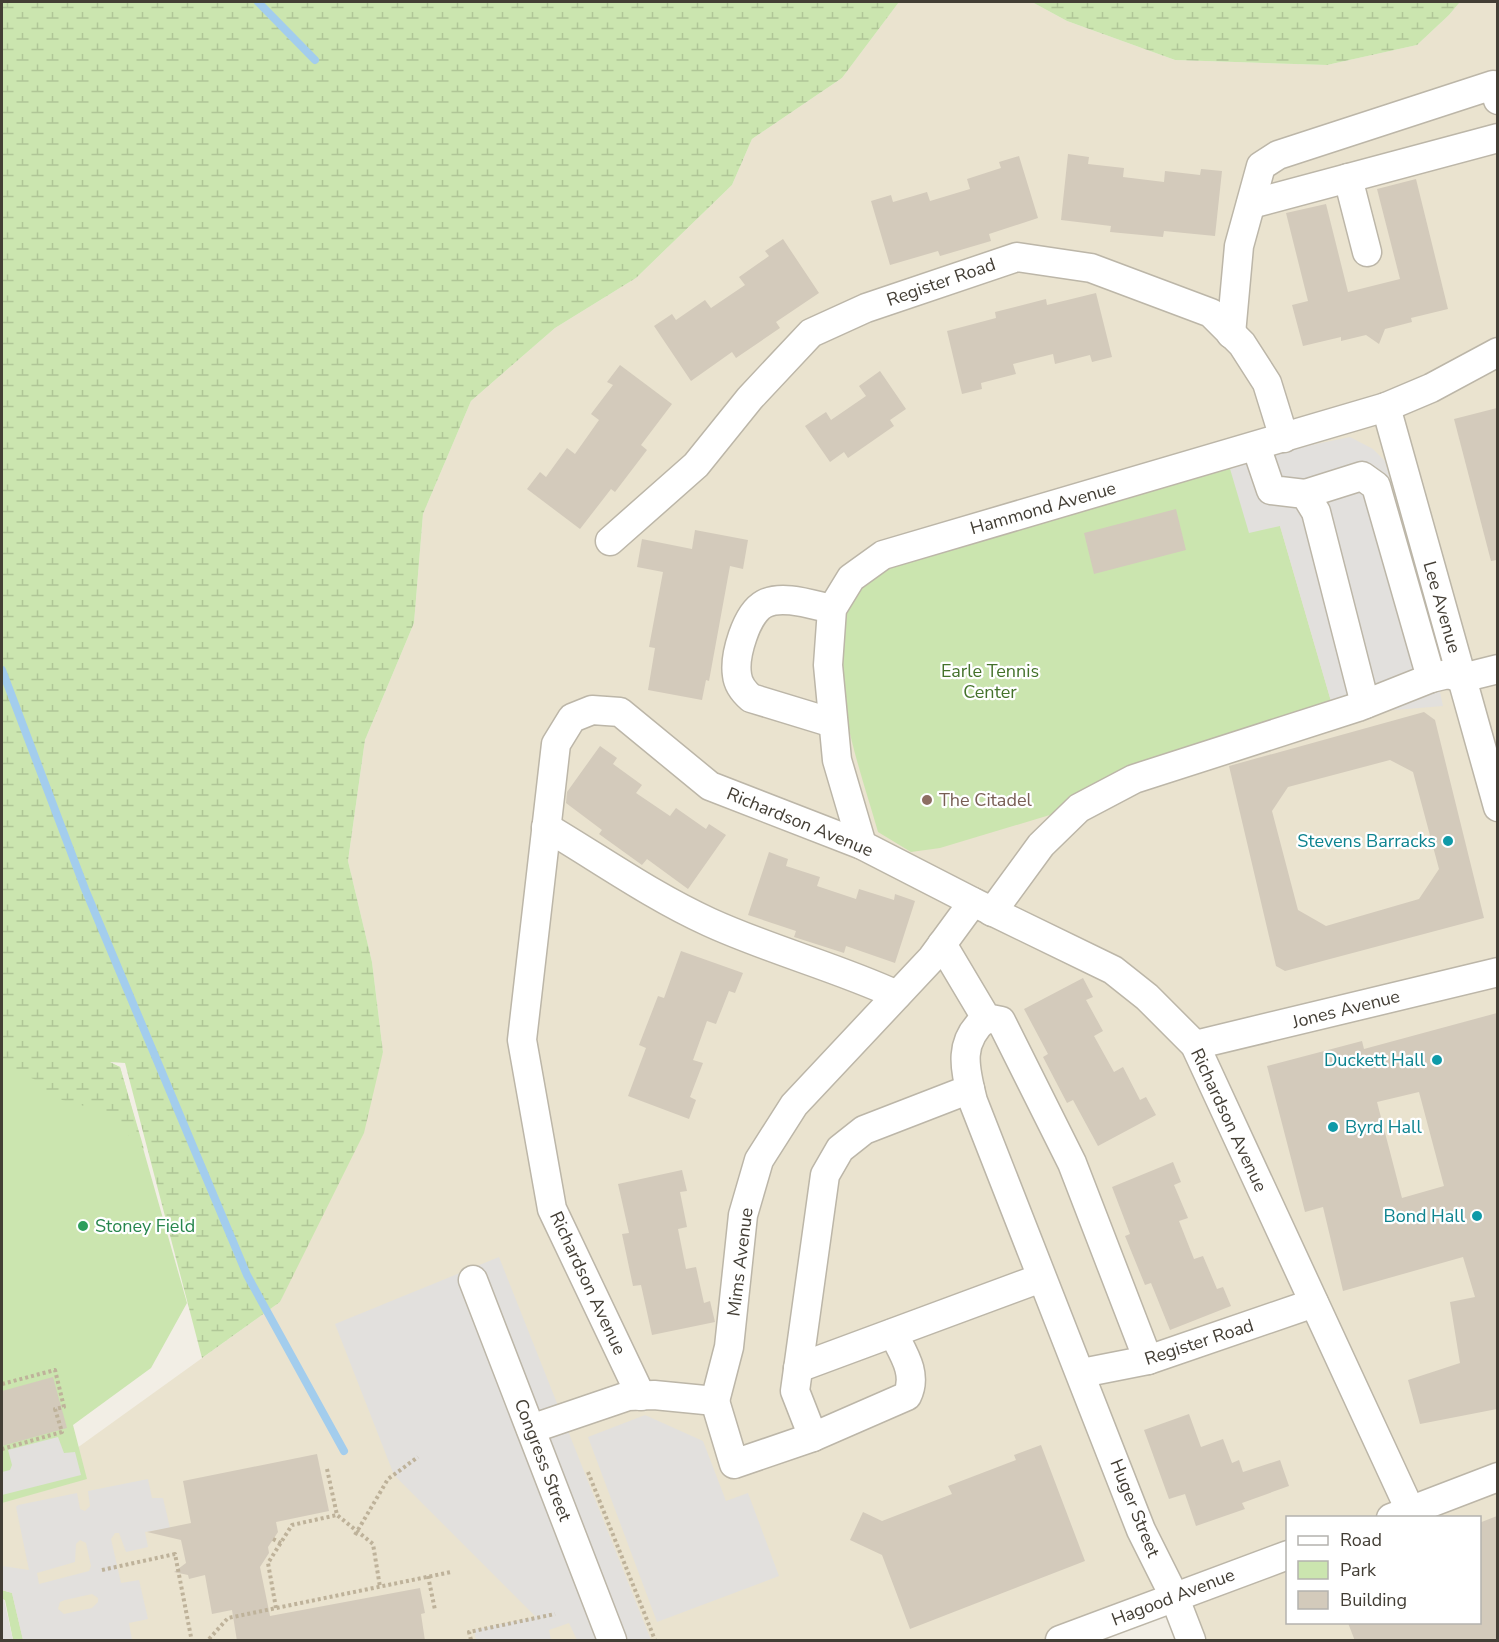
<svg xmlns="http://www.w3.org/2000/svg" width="1499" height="1642" font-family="'Nunito Sans',sans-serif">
	<defs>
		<pattern id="wetland-marsh" width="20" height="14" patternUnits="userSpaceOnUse" patternTransform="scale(1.5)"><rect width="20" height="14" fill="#cbe5af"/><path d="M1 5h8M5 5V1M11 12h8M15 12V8" fill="none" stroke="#b0c697"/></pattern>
	</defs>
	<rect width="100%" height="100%" fill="#f2eee5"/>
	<path fill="#eae3cf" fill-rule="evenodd" d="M 899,2 L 1032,2 L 1067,21 L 1175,60 L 1327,65 L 1417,45 L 1449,15 L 1460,2 L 1497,2 L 1497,1640 L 1191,1640 L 1174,1597 L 1060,1640 L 19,1640 L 2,1563 L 2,1502 L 280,1302 L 383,1052 L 372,962 L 348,861 L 365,740 L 414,623 L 423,514 L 471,401 L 555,328 L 636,278 L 732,185 L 752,139 L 842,78 ZM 1288,1518 L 1480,1518 L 1480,1622 L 1288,1622 Z"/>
	<g fill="#cbe5af">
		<path d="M 1228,462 L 1280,526 L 1335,715 L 1063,811 L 940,848 L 911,852 L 878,832 C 860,767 817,658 855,595 C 860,587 868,578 875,570 Z"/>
		<path d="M 2,1022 L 120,1067 L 187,1303 L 151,1368 L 73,1425 L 87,1479 L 2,1503 Z"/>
		<path d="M 2,1590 L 12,1593 L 23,1640 L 13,1640 L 5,1600 L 2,1600 Z"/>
	</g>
	<g fill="url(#wetland-marsh)">
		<path d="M 2,2 L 899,2 L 842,78 L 752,139 L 732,185 L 636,278 L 555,328 L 471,401 L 423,514 L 414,623 L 365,740 L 348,861 L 372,962 L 383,1052 L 364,1133 L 280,1302 L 202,1358 L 125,1063 L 110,1062 L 120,1067 L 144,1149 L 99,1110 L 47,1096 L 34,1079 L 2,1070 Z"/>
		<path d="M 1032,2 L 1460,2 L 1449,15 L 1417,45 L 1327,65 L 1175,60 L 1067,21 Z"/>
	</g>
	<g fill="#e2e0dd" fill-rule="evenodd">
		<path d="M 1350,437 L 1373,449 L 1385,461 L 1410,552 L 1443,706 L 1335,715 L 1280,526 L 1249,533 L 1228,462 Z"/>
		<path d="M 499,1257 L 651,1640 L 577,1640 L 569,1623 L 549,1630 L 551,1640 L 476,1640 L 474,1630 L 536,1617 L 394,1475 L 335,1324 Z"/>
		<path d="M 645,1415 L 703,1441 L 726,1501 L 748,1493 L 779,1576 L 657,1622 L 588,1437 Z"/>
		<path d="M 58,1437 L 64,1453 L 75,1452 L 81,1475 L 2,1495 L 2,1472 L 10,1470 L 12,1465 L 8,1450 Z"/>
		<path d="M 148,1479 L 152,1498 L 163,1498 L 170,1528 L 145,1532 L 148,1547 L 126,1552 L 119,1533 L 115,1533 L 111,1539 L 121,1583 L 139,1580 L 148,1619 L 129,1623 L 132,1640 L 23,1640 L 12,1593 L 2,1590 L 2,1566 L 29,1570 L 16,1507 L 18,1505 L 77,1493 L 80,1509 L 85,1511 L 90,1506 L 88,1491 ZM 80,1540 L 86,1543 L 91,1566 L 89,1571 L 39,1584 L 37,1573 L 75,1562 L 76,1544 ZM 92,1594 L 98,1598 L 98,1602 L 92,1608 L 64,1614 L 58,1609 L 60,1602 L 65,1600 Z"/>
		<path d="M 4,1599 L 13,1640 L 2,1640 L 2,1600 Z"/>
	</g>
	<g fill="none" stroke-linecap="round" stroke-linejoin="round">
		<g stroke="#a3cded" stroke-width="8">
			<path d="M 258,2 L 315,60"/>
			<path d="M 2,670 L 85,889 L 247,1275 L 344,1451"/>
		</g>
	</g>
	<g fill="#d3cabb" fill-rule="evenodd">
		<path d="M 1068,154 L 1089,157 L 1088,164 L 1124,168 L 1123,177 L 1164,182 L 1165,171 L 1200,175 L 1201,169 L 1222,171 L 1215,236 L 1164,231 L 1163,237 L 1110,232 L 1111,226 L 1061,220 Z"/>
		<path d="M 1019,156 L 1038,218 L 989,234 L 991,241 L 940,256 L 938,251 L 890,265 L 871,201 L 891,195 L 893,202 L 927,192 L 930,201 L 970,189 L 967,179 L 1001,168 L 999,162 Z"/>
		<path d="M 1416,179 L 1448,309 L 1411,318 L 1412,322 L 1385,329 L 1379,344 L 1366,335 L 1341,341 L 1341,337 L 1303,346 L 1292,305 L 1308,301 L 1286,213 L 1326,204 L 1348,292 L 1400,279 L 1377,189 Z"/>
		<path d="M 783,239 L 819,293 L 776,322 L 780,328 L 736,358 L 732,352 L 691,381 L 654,326 L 672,314 L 676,320 L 705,300 L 711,308 L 745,285 L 739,277 L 769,256 L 765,251 Z"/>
		<path d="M 1096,293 L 1112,357 L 1092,362 L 1090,355 L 1055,364 L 1053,354 L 1013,364 L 1016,374 L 981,383 L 982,389 L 962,394 L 947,331 L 996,318 L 995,312 L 1046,299 L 1047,305 Z"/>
		<path d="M 620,365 L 672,404 L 641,445 L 647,450 L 615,492 L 611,489 L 580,529 L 527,489 L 540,472 L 546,477 L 567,448 L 575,454 L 599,420 L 591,414 L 613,385 L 607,382 Z"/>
		<path d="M 880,371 L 906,409 L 890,420 L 894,426 L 848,458 L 844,452 L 830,462 L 805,426 L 826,412 L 831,420 L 866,396 L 859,386 Z"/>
		<path d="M 1497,408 L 1497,560 L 1491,561 L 1454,419 Z"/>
		<path d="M 1176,509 L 1186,550 L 1094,574 L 1084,533 Z"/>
		<path d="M 695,530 L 748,540 L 743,569 L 730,566 L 709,681 L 706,680 L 702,700 L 648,690 L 655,648 L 649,647 L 663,572 L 637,567 L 642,539 L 692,549 Z"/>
		<path d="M 1424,712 L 1435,720 L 1484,918 L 1285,971 L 1276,966 L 1229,766 ZM 1390,760 L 1413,772 L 1439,869 L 1419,899 L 1326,926 L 1298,910 L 1272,811 L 1288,787 Z"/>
		<path d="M 600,746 L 617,758 L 613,764 L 642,785 L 636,793 L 670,816 L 676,808 L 706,829 L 709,824 L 726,835 L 688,889 L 647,859 L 642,865 L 599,834 L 602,830 L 566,803 L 567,792 Z"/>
		<path d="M 769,852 L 788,859 L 786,866 L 820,877 L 817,886 L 856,899 L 859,889 L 894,900 L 895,894 L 915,901 L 895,963 L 846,946 L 844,953 L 794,937 L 796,931 L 748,915 Z"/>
		<path d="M 681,951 L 743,973 L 735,993 L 729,991 L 716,1024 L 707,1021 L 693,1060 L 703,1063 L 690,1097 L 696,1100 L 689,1119 L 628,1096 L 646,1048 L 639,1045 L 658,996 L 664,998 Z"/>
		<path d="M 1083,978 L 1093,997 L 1086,1000 L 1103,1031 L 1094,1036 L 1114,1072 L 1123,1067 L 1140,1100 L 1146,1097 L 1156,1115 L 1098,1146 L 1073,1100 L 1067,1103 L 1043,1057 L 1048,1054 L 1024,1009 Z"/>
		<path d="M 1497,1013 L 1497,1409 L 1420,1424 L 1408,1380 L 1460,1363 L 1450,1302 L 1475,1297 L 1463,1257 L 1343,1291 L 1323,1207 L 1305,1212 L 1267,1066 L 1362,1041 L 1364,1049 ZM 1419,1092 L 1444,1186 L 1402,1198 L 1377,1102 Z"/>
		<path d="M 1173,1162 L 1181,1182 L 1174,1185 L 1188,1218 L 1179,1221 L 1194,1259 L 1203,1256 L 1217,1289 L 1223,1287 L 1231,1306 L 1170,1330 L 1151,1283 L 1145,1285 L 1125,1236 L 1130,1234 L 1112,1187 Z"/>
		<path d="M 682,1170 L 687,1191 L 680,1192 L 687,1227 L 678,1229 L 686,1269 L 696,1267 L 704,1303 L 710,1301 L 715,1322 L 652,1335 L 641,1285 L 633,1286 L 622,1234 L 629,1233 L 618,1184 Z"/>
		<path d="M 53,1377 L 67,1428 L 2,1446 L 2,1391 Z"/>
		<path d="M 1189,1414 L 1201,1447 L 1223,1439 L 1232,1463 L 1239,1460 L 1243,1472 L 1280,1460 L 1289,1486 L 1242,1503 L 1245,1509 L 1196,1526 L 1185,1494 L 1169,1499 L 1144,1430 Z"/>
		<path d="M 1041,1445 L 1085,1561 L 910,1629 L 882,1555 L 850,1540 L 863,1512 L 882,1521 L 952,1494 L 948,1486 L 1016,1460 L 1014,1455 Z"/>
		<path d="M 317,1454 L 329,1511 L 276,1522 L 278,1532 L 268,1547 L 269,1553 L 260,1567 L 270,1616 L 420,1588 L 425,1613 L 421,1614 L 425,1641 L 237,1641 L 232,1610 L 212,1614 L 205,1575 L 189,1579 L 188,1575 L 174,1572 L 186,1563 L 181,1540 L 147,1532 L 191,1523 L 183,1481 Z"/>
		<path d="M 1497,1516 L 1497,1641 L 1355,1641 L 1348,1623 L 1479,1623 L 1479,1523 Z"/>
	</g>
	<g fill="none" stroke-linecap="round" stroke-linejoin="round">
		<defs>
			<g id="minor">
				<path d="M 1348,178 L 1367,252"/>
				<path d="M 1251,204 L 1498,138"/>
				<path d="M 1231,334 L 1239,246 L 1261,166 L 1278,155 L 1493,85 L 1498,100"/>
				<path d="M 1386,407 L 1498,807"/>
				<path d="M 1256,446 L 1271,490 L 1305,494 L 1316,512 L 1365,704"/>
				<path d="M 1305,494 L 1362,476 L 1376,486 L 1431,678"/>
				<path d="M 610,541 L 696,465 L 750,398 L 811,333 L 866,308 L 1017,257 L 1091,268 L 1211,313 L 1242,344 L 1267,383 L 1284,438"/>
				<path d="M 832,609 C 813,605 782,594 764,604 C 746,614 734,656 737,675 C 738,685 744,692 751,698 L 833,723"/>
				<path d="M 546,827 C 600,859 652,896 709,922 C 770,950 836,967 897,995"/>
				<path d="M 862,845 L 837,760 L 828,665 L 832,609 L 851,578 L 883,555 L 1386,407 L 1431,388 L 1498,352"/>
				<path d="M 992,912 L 1041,845 L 1079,808 L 1134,779 L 1358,707 L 1431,678 L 1448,674 L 1462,678 L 1498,669"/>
				<path d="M 942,944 L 986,1018 L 1001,1021 L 1072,1163 L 1148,1360"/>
				<path d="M 986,1018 C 957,1042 965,1069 973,1101 L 1141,1530 L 1174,1596 L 1191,1640"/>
				<path d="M 1195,1045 L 1498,972"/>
				<path d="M 473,1280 L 612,1640"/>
				<path d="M 798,1368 L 1041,1278"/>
				<path d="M 1082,1373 L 1148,1360 L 1314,1303"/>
				<path d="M 641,1396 L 552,1209 L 522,1040 L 556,744 L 572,718 L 592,710 L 620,712 L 710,786 L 862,845 L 973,902 L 1113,970 L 1147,997 L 1195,1045 L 1410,1510"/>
				<path d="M 715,1401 L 729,1347 L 743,1215 L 759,1160 L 794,1105 L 932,958 L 973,902"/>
				<path d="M 715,1401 L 734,1464 L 813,1437 L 907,1396 C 918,1374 903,1353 893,1333"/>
				<path d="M 531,1429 L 628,1396 L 654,1395 L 715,1401"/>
				<path d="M 813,1437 L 795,1391 L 825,1175 L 840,1149 L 864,1130 L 970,1089"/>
				<path d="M 1391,1518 L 1498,1477"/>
				<path d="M 1060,1640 L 1288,1555"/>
			</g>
		</defs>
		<use href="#minor" stroke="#bcb6a8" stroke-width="31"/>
		<g stroke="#beb29a" stroke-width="4" stroke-dasharray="3 3" stroke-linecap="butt">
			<path d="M 2,1384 L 55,1370 L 64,1407 L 55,1409 L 62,1432 L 2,1449"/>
			<path d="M 327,1469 L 337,1515 L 373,1544 L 380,1587"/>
			<path d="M 588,1472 L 655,1640"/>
			<path d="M 355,1535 L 388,1479 L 418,1457"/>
			<path d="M 273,1539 L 281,1543"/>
			<path d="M 102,1570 L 175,1554 L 191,1637"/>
			<path d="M 428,1576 L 435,1610"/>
			<path d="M 276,1608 L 268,1563 L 292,1525 L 337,1515"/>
			<path d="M 209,1639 L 228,1618 L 451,1572"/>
			<path d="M 471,1640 L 469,1632 L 555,1614"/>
		</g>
		<use href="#minor" stroke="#fff" stroke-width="28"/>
	</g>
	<circle fill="#8d6e63" stroke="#fff" stroke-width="2" cx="927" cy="800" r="6"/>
	<g fill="#0f9aa8" stroke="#fff" stroke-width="2">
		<circle cx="1448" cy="841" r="6"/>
		<circle cx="1437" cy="1060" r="6"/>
		<circle cx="1333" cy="1127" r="6"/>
		<circle cx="1477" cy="1216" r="6"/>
	</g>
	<circle fill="#2e9e5b" stroke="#fff" stroke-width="2" cx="83" cy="1226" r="6"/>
	<g text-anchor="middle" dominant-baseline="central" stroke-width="4.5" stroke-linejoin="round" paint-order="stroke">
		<g font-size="18" fill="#433e35" stroke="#fff">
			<text transform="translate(941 282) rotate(-19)">Register Road</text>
			<text transform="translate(1043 508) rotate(-16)">Hammond Avenue</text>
			<text transform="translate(1442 607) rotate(74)">Lee Avenue</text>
			<text transform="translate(800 822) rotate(22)">Richardson Avenue</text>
			<text transform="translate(1346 1009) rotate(-14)">Jones Avenue</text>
			<text transform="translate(1229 1120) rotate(65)">Richardson Avenue</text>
			<text transform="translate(740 1262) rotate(-83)">Mims Avenue</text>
			<text transform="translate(588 1283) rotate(65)">Richardson Avenue</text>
			<text transform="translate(1199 1342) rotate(-18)">Register Road</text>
			<text transform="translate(543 1460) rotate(69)">Congress Street</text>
			<text transform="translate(1135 1508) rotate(68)">Huger Street</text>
			<text transform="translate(1173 1597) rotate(-21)">Hagood Avenue</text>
		</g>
		<g font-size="18" fill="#44722b" stroke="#fff">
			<text x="990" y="671">Earle Tennis<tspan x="990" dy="21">Center</tspan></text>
		</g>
		<g font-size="18" fill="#785e54" stroke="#fff" text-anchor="start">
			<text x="939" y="800">The Citadel</text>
		</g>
		<g font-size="18" fill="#0d838f" stroke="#fff" text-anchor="end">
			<text x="1436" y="841">Stevens Barracks</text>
			<text x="1425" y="1060">Duckett Hall</text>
			<text x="1345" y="1127" text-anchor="start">Byrd Hall</text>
			<text x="1465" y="1216">Bond Hall</text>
		</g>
		<g font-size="18" fill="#27864d" stroke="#fff" text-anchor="start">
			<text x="95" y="1226">Stoney Field</text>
		</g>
	</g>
	<rect width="1499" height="1642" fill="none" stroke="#433e35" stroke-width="6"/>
	<rect x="1286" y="1516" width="195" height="108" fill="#ffffff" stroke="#b4b2ae" stroke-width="1.5"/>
	<rect x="1298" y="1536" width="30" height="9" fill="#ffffff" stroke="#b4b2ae" stroke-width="1.5"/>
	<text x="1340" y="1546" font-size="18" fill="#433e35">Road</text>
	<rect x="1298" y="1561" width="30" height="18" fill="#cbe5af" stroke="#b4b2ae" stroke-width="1.5"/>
	<text x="1340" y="1576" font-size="18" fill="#433e35">Park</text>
	<rect x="1298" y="1591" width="30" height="18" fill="#d3cabb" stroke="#b4b2ae" stroke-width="1.5"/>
	<text x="1340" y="1606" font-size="18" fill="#433e35">Building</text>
</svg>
